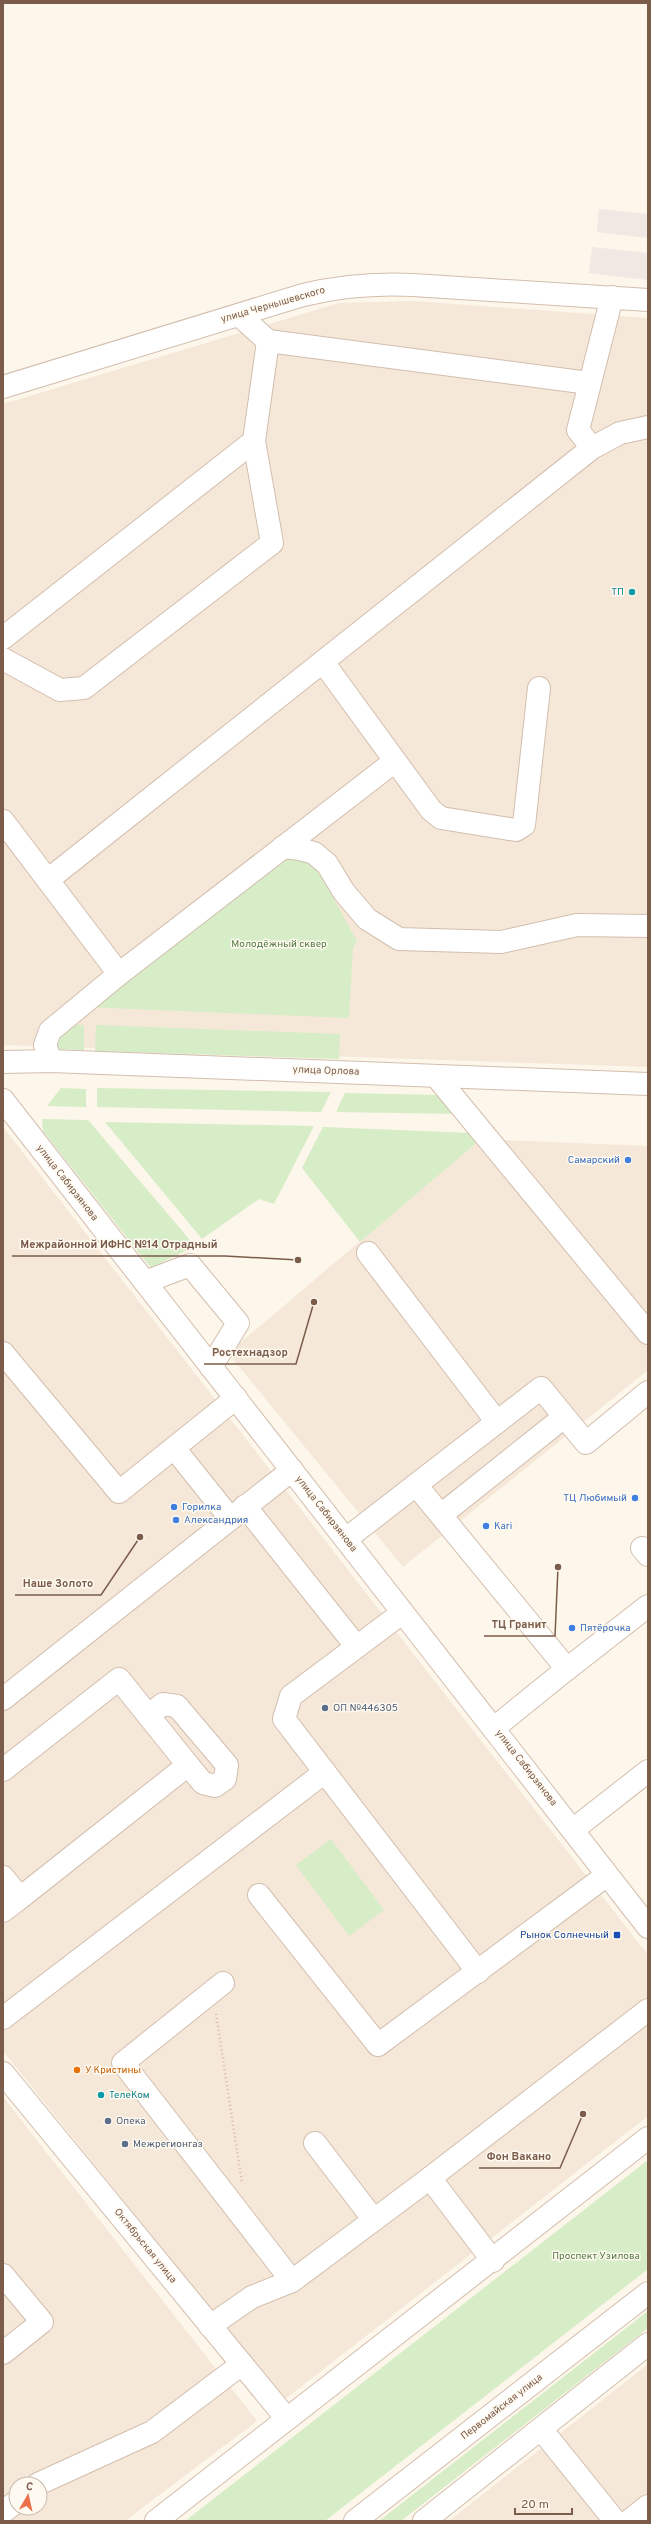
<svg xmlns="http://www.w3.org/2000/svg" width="651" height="2524" font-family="Overpass,sans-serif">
	<rect width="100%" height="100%" fill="#fdf6ea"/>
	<g fill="#f6e8d8" fill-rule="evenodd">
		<path d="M 412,301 L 648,318 L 648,1067 L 3,1045 L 3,404 L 339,303 Z"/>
		<path d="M 3,1127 L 648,1955 L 648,2116 L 284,2400 L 3,2051 Z"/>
		<path d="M 481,1139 L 648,1146 L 648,1370 L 403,1567 L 228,1353 Z"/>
		<path d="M 3,2097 L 257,2421 L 125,2521 L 3,2521 ZM 16,2484 L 40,2484 L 40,2508 L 16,2508 Z"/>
		<path d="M 648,2364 L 648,2521 L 449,2521 Z"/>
	</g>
	<g fill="#efe8e3">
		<path d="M 599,209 L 648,214 L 648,238 L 597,232 Z"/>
		<path d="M 592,247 L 648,253 L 648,280 L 589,273 Z"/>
	</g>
	<g fill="#d6edc7">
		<path d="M 285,855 L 314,863 L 357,941 L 353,948 L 349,1018 L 85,1007 Z"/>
		<path d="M 67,1024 L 84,1025 L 84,1050 L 52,1049 Z"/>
		<path d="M 96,1025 L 340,1034 L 339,1059 L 95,1051 Z"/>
		<path d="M 61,1088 L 86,1089 L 86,1107 L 47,1106 Z"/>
		<path d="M 97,1088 L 331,1092 L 321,1112 L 97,1107 Z"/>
		<path d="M 345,1093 L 441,1095 L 458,1114 L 336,1112 Z"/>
		<path d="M 42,1119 L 88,1120 L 195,1246 L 151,1268 L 43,1131 Z"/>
		<path d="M 105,1122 L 314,1126 L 274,1204 L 259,1199 L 202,1239 Z"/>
		<path d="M 323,1127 L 473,1133 L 481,1139 L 360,1242 L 302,1168 Z"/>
		<path d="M 331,1839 L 384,1910 L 349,1936 L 296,1865 Z"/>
		<path d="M 648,2160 L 648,2269 L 325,2521 L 185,2521 Z"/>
		<path d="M 648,2311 L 648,2328 L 401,2521 L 379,2521 Z"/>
	</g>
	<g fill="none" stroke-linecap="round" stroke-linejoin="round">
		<defs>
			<g id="minor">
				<path d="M 268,341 L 589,383"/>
				<path d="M 3,387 L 303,295 C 340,286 375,283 413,285 L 648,300"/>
				<path d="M 592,448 L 578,430 L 612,297"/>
				<path d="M 3,638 L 254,441 L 268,341 L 239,315"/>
				<path d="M 3,659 L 60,690 L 84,688 L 272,543 L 254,441"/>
				<path d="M 323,662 L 431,810 L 441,818 L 516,830 L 524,825 L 539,688"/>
				<path d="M 3,821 L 119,974"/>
				<path d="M 283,847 L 300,849 L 314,853 L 327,864 L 344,892 L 367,919 L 399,939 L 501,942 L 577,925 L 648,926"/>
				<path d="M 49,879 L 592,448 L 620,433 L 648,427"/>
				<path d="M 51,1061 L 45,1045 L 50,1031 L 119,974 L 395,761"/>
				<path d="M 3,1062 L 51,1061 L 648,1084"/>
				<path d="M 436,1076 L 648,1333"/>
				<path d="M 3,1100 L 648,1927"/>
				<path d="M 368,1253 L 497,1422"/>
				<path d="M 145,1282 L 190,1265 L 238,1323 L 211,1367"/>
				<path d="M 3,1353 L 119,1492 L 236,1398"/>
				<path d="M 174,1448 L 230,1518"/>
				<path d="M 416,1485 L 567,1669 L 494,1728"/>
				<path d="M 245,1506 L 356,1646"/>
				<path d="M 441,1515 L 564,1417"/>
				<path d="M 346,1539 L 541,1388 L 586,1443 L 648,1392"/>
				<path d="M 642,1548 L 648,1555"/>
				<path d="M 402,1613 L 291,1696 L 284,1719 L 478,1972"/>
				<path d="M 567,1669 L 648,1606"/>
				<path d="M 3,1699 L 292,1470"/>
				<path d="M 149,1715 L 163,1704 L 177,1706 L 227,1765 L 225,1779 L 215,1786 L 203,1783 L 188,1765"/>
				<path d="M 3,1770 L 119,1679 L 188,1765 L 20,1898 L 3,1877"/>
				<path d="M 574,1829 L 648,1771"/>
				<path d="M 259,1895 L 378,2045 L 607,1875"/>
				<path d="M 3,1911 L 20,1898"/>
				<path d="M 223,1983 L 123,2063 L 292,2281"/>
				<path d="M 3,2018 L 325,1772"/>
				<path d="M 3,2073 L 287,2419"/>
				<path d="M 315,2143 L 374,2220"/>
				<path d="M 430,2178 L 493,2261"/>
				<path d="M 3,2275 L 42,2322 L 3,2353"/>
				<path d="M 210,2326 L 252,2297 L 292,2281 L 430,2178 L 648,2010"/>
				<path d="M 541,2429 L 615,2521"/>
				<path d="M 38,2484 L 152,2432 L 242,2364"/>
				<path d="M 3,2512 L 16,2502"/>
				<path d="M 156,2521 L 648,2138"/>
				<path d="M 355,2521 L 648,2293"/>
				<path d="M 424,2521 L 648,2344"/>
				<path d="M 629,2521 L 648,2506"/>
			</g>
		</defs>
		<use href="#minor" stroke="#d2beae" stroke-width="24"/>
		<path stroke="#dab8a2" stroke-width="2.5" stroke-dasharray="1 3" stroke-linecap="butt" d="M 216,2014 L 242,2183"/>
		<use href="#minor" stroke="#fff" stroke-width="22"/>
	</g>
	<g fill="#0f9aa8" stroke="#fffaf1" stroke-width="1.5">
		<circle cx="632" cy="592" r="4"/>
		<circle cx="101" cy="2095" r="4"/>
	</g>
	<g fill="#3f7fe0" stroke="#fffaf1" stroke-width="1.5">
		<circle cx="628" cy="1160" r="4"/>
		<circle cx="635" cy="1498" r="4"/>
		<circle cx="174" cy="1507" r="4"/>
		<circle cx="176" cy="1520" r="4"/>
		<circle cx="486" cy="1526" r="4"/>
		<circle cx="572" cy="1628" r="4"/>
	</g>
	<g fill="#5c6f8a" stroke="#fffaf1" stroke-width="1.5">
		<circle cx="325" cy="1708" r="4"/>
		<circle cx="108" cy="2121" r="4"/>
		<circle cx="125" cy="2144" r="4"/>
	</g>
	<rect fill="#1a4fb4" stroke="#fffaf1" stroke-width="1.5" x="613" y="1931" width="8" height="8" rx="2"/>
	<circle fill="#e8710a" stroke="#fffaf1" stroke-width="1.5" cx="77" cy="2070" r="4"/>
	<g text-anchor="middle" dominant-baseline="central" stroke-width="3" stroke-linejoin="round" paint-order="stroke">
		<g font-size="10" fill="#7b5c4b" stroke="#fffaf1">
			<text transform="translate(273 305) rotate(-16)">улица Чернышевского</text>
			<text transform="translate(326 1071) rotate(2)">улица Орлова</text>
			<text transform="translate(67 1183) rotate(52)">улица Сабирзянова</text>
			<text transform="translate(326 1514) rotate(52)">улица Сабирзянова</text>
			<text transform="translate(526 1768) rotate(52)">улица Сабирзянова</text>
			<text transform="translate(145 2246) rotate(51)">Октябрьская улица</text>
			<text transform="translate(502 2407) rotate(-38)">Первомайская улица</text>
		</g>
		<g font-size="10" fill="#0d838f" stroke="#fffaf1" text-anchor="end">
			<text x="624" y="592">ТП</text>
			<text x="109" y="2095" text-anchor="start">ТелеКом</text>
		</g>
		<g font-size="10" fill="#507a3f" stroke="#fffaf1">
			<text x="279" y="944">Молодёжный сквер</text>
			<text x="596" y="2256">Проспект Узилова</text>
		</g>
		<g font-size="10" fill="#366cbe" stroke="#fffaf1" text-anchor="start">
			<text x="620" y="1160" text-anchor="end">Самарский</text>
			<text x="627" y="1498" text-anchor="end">ТЦ Любимый</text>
			<text x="182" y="1507">Горилка</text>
			<text x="184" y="1520">Александрия</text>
			<text x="494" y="1526">Kari</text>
			<text x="580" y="1628">Пятёрочка</text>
		</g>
		<g font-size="10" fill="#4e5e75" stroke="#fffaf1" text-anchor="start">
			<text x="333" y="1708">ОП №446305</text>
			<text x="116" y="2121">Опека</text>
			<text x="133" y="2144">Межрегионгаз</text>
		</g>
		<g font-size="10" fill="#164399" stroke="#fffaf1" text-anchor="end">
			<text x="609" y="1935">Рынок Солнечный</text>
		</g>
		<g font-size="10" fill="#c56008" stroke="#fffaf1" text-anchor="start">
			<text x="85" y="2070">У Кристины</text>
		</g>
	</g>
	<path fill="none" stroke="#7b5c4b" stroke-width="1.5" d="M298 1260L225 1256H12M314 1302L296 1364H204M140 1537L101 1595H15M558 1567L555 1636H484M583 2114L560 2168H479"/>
	<g fill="#7b5c4b" stroke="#fffaf1" stroke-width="1.5">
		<circle cx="298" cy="1260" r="4"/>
		<circle cx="314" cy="1302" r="4"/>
		<circle cx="140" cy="1537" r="4"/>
		<circle cx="558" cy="1567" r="4"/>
		<circle cx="583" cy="2114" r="4"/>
	</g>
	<g font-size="11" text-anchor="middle" font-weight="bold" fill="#7b5c4b" stroke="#fffaf1" stroke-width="3" stroke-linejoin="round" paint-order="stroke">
		<text x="119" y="1248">Межрайонной ИФНС №14 Отрадный</text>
		<text x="250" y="1356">Ростехнадзор</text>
		<text x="58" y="1587">Наше Золото</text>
		<text x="519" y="1628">ТЦ Гранит</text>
		<text x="519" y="2160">Фон Вакано</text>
	</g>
	<rect width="651" height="2524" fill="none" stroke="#7b5c4b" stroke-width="8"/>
	<g transform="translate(28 2496) rotate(9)"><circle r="19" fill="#fffaf1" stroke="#cabbaf"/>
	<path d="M0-3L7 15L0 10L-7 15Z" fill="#ec6f4a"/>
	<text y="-6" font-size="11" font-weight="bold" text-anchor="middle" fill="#7b5c4b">С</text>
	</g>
	<path d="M515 2508v6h57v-6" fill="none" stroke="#7b5c4b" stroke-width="2"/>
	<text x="521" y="2508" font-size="12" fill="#7b5c4b" stroke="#fffaf1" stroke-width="3" paint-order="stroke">20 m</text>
</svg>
